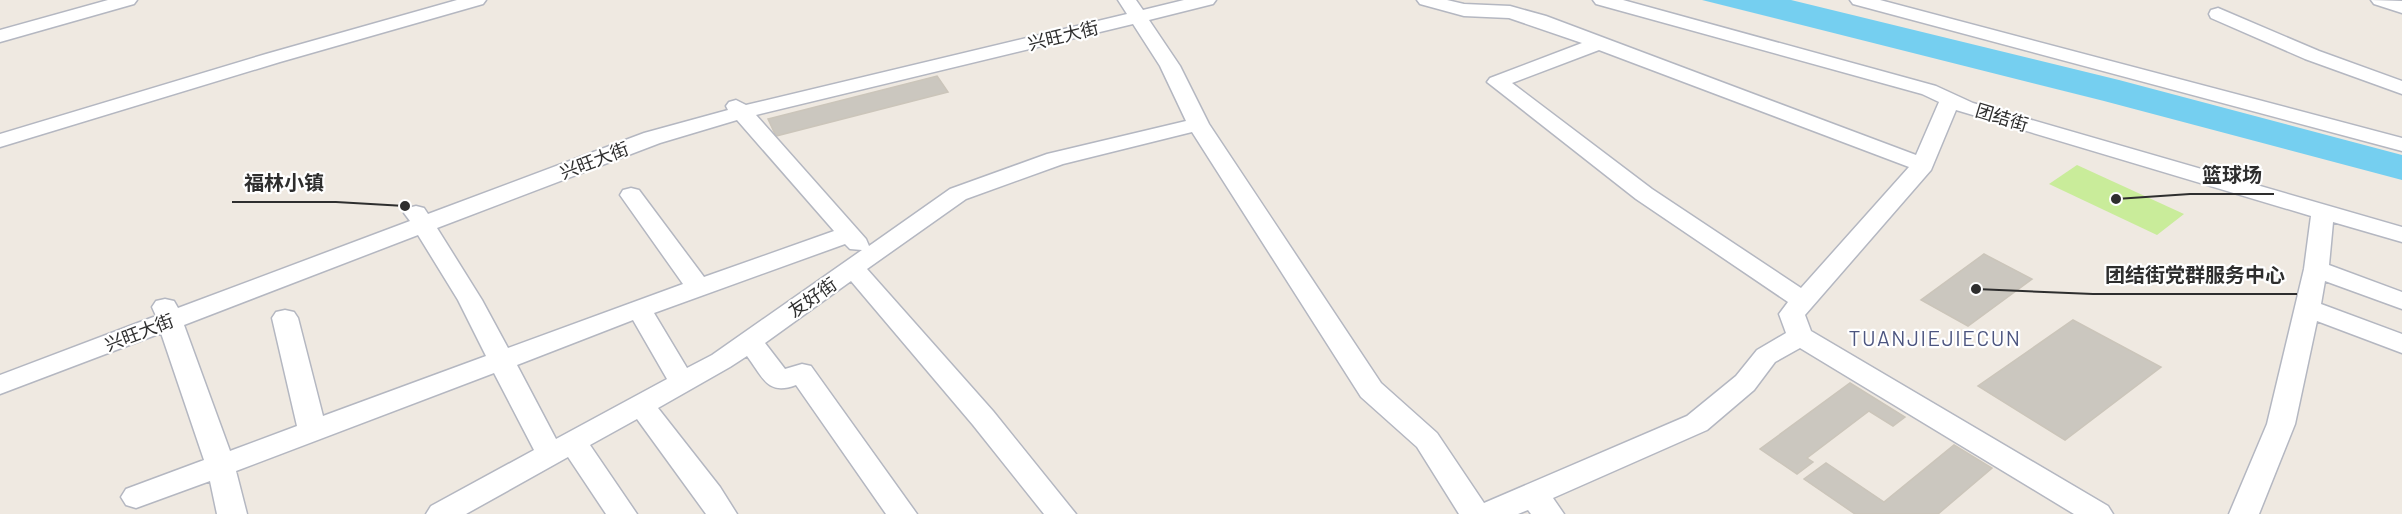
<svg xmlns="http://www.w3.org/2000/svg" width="2402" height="514" font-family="Barlow,'Noto Sans SC',sans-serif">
	<rect width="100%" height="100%" fill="#efe9e1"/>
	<path fill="#c9ec9a" d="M 2077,165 L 2184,214 L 2157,235 L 2049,184 Z"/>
	<path fill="#75cff0" d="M 1702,0 L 1791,0 L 2119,80 L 2402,155 L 2402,180 L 2104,101 Z"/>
	<g fill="#cbc7bf" stroke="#cbc5ba" stroke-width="1.5">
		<path d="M 937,76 L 948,92 L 776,136 L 768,119 Z"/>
		<path d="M 1984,254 L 2032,279 L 1968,326 L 1921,300 Z"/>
		<path d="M 2073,320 L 2161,367 L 2065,440 L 1978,386 Z"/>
		<path d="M 1850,383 L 1905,417 L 1893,426 L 1869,411 L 1807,458 L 1813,462 L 1797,474 L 1760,449 Z"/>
		<path d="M 1954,445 L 1992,468 L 1938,514 L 1855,514 L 1804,479 L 1826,463 L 1884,502 Z"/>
	</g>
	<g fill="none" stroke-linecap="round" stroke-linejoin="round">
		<defs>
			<g id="minor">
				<path d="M 108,0 L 137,0 L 134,4 L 0,42 L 0,30 Z"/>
				<path d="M 457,0 L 486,0 L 483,4 L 280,62 L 0,147 L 0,134 L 266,54 Z"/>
				<path d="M 1118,0 L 1136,0 L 1143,10 L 1184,0 L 1216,0 L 1213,4 L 1149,20 L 1180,66 L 1209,124 L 1381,383 L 1437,433 L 1484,503 L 1687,416 L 1736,376 L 1757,350 L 1786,333 L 1779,314 L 1788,302 L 1636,199 L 1487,82 L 1490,78 L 1582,43 L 1509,18 L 1464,16 L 1420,4 L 1417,0 L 1447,0 L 1464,4 L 1510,6 L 1546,16 L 1916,155 L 1939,102 L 1922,94 L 1596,4 L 1593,0 L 1623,0 L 1936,86 L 1973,103 L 2402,227 L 2402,242 L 2333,222 L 2329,265 L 2402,292 L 2402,309 L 2325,281 L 2321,304 L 2402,334 L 2402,353 L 2317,321 L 2295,424 L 2259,514 L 2229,514 L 2267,424 L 2304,269 L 2311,216 L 1956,110 L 1931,170 L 1805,315 L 1811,331 L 2108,506 L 2113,514 L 2074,514 L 1800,348 L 1775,362 L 1754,390 L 1707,430 L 1553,498 L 1564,514 L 1531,514 L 1528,510 L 1518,514 L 1459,514 L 1417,447 L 1361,397 L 1192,132 L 1063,164 L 966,199 L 867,269 L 993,411 L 1076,514 L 1044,514 L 973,425 L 851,281 L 765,343 L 785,369 L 802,364 L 811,366 L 917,514 L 886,514 L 796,385 C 767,396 763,377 747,356 L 730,367 L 658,408 L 720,487 L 737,514 L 706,514 L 637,419 L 590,445 L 637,514 L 606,514 L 568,457 L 466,514 L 426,514 L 431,506 L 534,450 L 494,373 L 236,471 L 247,514 L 217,514 L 210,481 L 136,508 L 126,505 L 121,497 L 126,489 L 204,460 L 161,333 L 0,394 L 0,375 L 156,316 L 152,307 L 156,301 L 165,299 L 174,301 L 178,308 L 410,221 L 404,213 L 408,208 L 416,206 L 424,208 L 428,214 L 644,133 L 728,110 L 726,106 L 729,102 L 736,100 L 746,105 L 1127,14 ZM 1133,24 L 1160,66 L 1186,121 L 1047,154 L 950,189 L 869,246 L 866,239 L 756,115 ZM 1599,50 L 1909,167 L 1801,288 L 1652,189 L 1512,83 ZM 737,120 L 834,231 L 704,277 L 639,190 L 631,188 L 623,190 L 620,195 L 683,284 L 508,348 L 482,300 L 437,228 L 660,143 ZM 418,235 L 458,300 L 486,356 L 323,416 L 298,318 L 294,312 L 285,310 L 276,312 L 272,318 L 297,426 L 230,451 L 184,325 ZM 845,244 L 850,249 L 862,250 L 712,355 L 687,368 L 654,313 ZM 633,320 L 667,379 L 556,439 L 517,365 Z"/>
				<path d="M 1850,0 L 1880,0 L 2402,138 L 2402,151 L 1853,4 Z"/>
				<path d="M 2371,0 L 2402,1 L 2402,13 L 2374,4 Z"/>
				<path d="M 2218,8 L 2319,51 L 2402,81 L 2402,94 L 2305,59 L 2211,18 L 2209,14 L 2211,10 Z"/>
			</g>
		</defs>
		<use href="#minor" stroke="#b4b7c1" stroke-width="3"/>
		<use href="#minor" fill="#fff" fill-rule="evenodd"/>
	</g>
	<g text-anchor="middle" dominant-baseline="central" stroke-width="4.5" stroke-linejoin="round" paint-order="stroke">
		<g font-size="18" fill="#2e2e2e" stroke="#fff">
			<text transform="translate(1063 35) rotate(-14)">兴旺大街</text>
			<text transform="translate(2002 117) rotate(17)">团结街</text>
			<text transform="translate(594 160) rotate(-21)">兴旺大街</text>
			<text transform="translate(812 297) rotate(-35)">友好街</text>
			<text transform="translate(139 332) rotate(-21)">兴旺大街</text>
		</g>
		<g font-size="21" letter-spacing="1.5" fill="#4d5680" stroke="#fff">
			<text x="1935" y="337">TUANJIEJIECUN</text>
		</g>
	</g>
	<path fill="none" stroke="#2e2e2e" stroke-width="2" d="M2116 199L2190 194H2274M405 206L336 202H232M1976 289L2093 294H2297"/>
	<g fill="#2e2e2e" stroke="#fff" stroke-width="2">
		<circle cx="2116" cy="199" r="6"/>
		<circle cx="405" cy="206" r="6"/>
		<circle cx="1976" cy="289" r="6"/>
	</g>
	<g font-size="20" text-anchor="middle" font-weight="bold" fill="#2e2e2e" stroke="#fff" stroke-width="4.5" stroke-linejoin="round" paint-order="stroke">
		<text x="2232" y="182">篮球场</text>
		<text x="284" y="190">福林小镇</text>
		<text x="2195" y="282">团结街党群服务中心</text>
	</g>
</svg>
